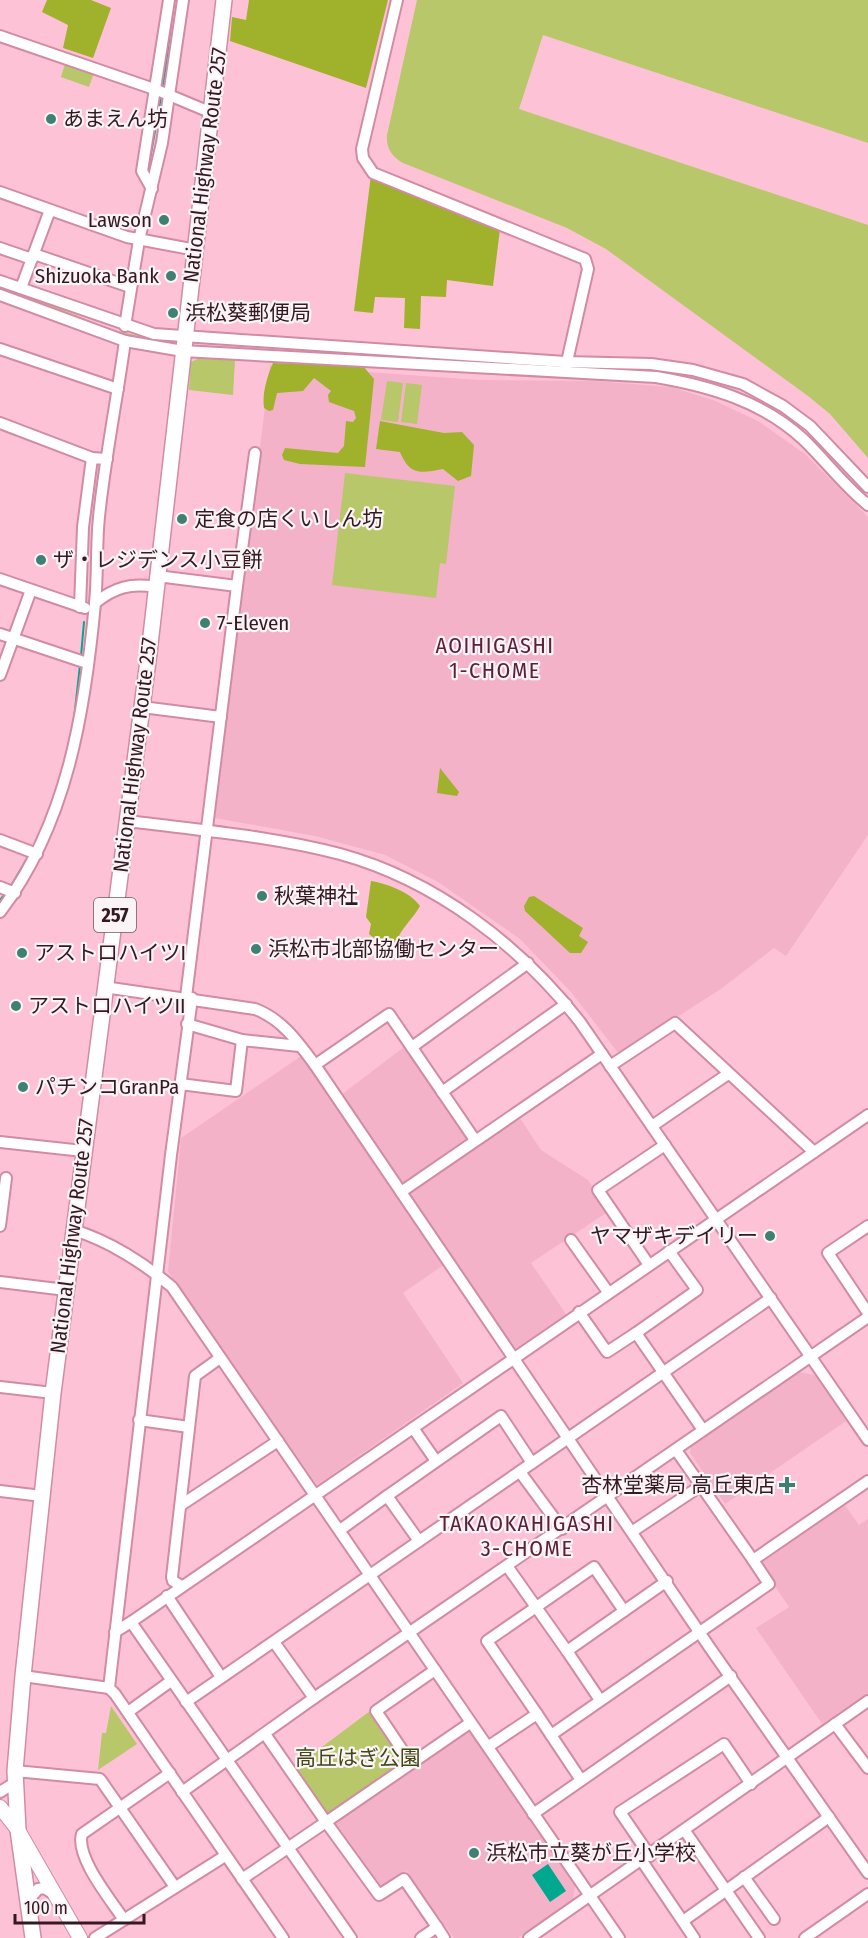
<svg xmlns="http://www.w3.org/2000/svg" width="868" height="1938" font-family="'Fira Sans Condensed','Noto Sans JP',sans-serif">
	<rect width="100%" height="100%" fill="#fec2d6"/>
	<g fill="#f3b2c8">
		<path d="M 270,365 L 479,380 L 595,381 L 671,387 L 713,400 L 758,421 L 805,454 L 868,517 L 868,835 L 786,956 L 774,948 L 721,989 L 619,1054 L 571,992 L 520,939 L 438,882 L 385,855 L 315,836 L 215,818 Z"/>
		<path d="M 404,1047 L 470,1140 L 403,1186 L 341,1095 Z"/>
		<path d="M 304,1054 L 445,1264 L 403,1293 L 463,1383 L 317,1485 L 168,1272 L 181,1138 Z"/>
		<path d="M 518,1115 L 541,1150 L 588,1180 L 609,1211 L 531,1263 L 568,1317 L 515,1351 L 407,1194 Z"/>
		<path d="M 799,1372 L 815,1375 L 846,1421 L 725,1504 L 690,1453 L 691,1445 Z"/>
		<path d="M 844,1504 L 859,1525 L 868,1519 L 868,1693 L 822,1724 L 756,1628 L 789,1607 L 762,1567 L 763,1561 Z"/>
		<path d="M 470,1731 L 575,1886 L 573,1900 L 518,1938 L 454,1938 L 406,1871 L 380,1889 L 330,1822 Z"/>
	</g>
	<g fill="#b8c769">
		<path d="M 417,0 L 868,0 L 868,143 L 543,35 L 519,109 L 868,225 L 868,458 L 830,414 L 808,396 L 606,249 L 567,228 L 403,163 C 392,157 386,148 387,135 Z"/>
		<path d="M 65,64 L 94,73 L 89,87 L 61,77 Z"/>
		<path d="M 0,285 L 113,330 L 165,342 L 164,345 L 134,339 L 0,291 Z"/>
		<path d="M 202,357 L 235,360 L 233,395 L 189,390 L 191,362 Z"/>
		<path d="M 387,381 L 403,383 L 398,422 L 381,420 Z"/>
		<path d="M 406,383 L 422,385 L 417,424 L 401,422 Z"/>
		<path d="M 345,473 L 455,486 L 446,564 L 440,563 L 436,598 L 332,585 Z"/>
		<path d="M 111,1706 L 137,1744 L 98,1770 L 102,1733 L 106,1733 Z"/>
		<path d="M 370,1711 L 403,1758 L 401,1765 L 329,1814 L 324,1812 L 294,1768 Z"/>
	</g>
	<g fill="#a0b12c">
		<path d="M 47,0 L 91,0 L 111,8 L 93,58 L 63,48 L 68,25 L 42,12 Z"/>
		<path d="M 249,0 L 388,0 L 366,88 L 230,41 L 232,17 L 246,20 Z"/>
		<path d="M 371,175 L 500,229 L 493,286 L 447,280 L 446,297 L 421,296 L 420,329 L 404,328 L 405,298 L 375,297 L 373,313 L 354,311 Z"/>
		<path d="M 273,363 L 363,366 L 374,379 L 365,467 L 300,464 L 284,460 L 282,455 L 285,448 L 338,453 L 344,446 L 346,421 L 353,422 L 356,418 L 354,411 L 329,402 L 328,395 L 331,391 L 314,378 L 303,391 L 277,393 L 273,410 L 269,411 L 264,408 C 262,393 267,377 273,363 Z"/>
		<path d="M 380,421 L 444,433 L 462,432 L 474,445 L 471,476 L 458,481 L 443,469 C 421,473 410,476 400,452 L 376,449 Z"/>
		<path d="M 440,768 L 459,792 L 457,796 L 437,793 Z"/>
		<path d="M 371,881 C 388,884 410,892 420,906 C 412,920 402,927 396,942 C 386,945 377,941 369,934 L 371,924 L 366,917 Z"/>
		<path d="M 534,896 L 583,928 L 579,936 L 588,942 L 581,953 L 570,953 L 525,911 L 524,906 L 529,897 Z"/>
	</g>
	<path fill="#00a88f" d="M 548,1864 L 566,1891 L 550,1902 L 532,1875 Z"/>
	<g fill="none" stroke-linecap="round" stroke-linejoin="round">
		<g stroke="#00a88f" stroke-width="2">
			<path d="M 163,88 L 174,0"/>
			<path d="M 148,170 L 161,97"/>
			<path d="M 81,656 L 84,622"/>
			<path d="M 74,719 L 80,665"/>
			<path d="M 62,771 L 66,757"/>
			<path d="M 32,850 L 42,828"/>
			<path d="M 11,886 L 29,855"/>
			<path d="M 0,900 L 6,893"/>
		</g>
		<defs>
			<g id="minor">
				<path d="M 397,0 L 362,149 L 363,158 L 373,173 L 585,259 L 588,269 L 566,366"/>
				<path d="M 0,36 L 157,90 L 212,113"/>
				<path d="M 152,189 L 142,171 L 169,0"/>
				<path d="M 0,192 L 127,237 L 196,250"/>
				<path d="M 0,248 L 32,259"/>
				<path d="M 34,254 L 130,287"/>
				<path d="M 0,281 L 154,334 L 565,362 L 651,364 L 693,370 L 743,384 L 783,406 L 810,426 L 868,487"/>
				<path d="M 21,288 L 50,210"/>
				<path d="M 0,295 L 125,341 L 183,351 L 656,377 C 709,386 762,401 803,439 C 825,460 844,486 868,505"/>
				<path d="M 125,326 L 139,240 L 162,143 L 183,0"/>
				<path d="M 0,349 L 118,389"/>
				<path d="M 0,423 L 92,458"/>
				<path d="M 157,576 L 237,586 L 186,997"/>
				<path d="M 0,579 L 85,608"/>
				<path d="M 237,586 L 255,453"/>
				<path d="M 95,603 C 115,587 131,583 155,587"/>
				<path d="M 80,607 L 83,527 L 92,458 L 107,459"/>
				<path d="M 0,634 L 87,663"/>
				<path d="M 0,675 L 31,590"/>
				<path d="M 142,707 L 221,717"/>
				<path d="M 128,821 C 198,830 271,836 340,854 C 435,880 520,945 580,1022 L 868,1440"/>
				<path d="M 0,840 L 37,854"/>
				<path d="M 0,887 L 15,893"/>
				<path d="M 0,912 C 67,824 85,712 95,603 C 98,574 96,545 99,517 C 105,458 117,399 125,341"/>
				<path d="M 104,987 L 255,1009 C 282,1019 298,1042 315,1065 L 710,1648 L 868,1873"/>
				<path d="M 192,998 L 171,1155 L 109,1688 L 115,1694 L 283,1938"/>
				<path d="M 187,1024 L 242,1040"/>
				<path d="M 412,1047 L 528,963"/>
				<path d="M 315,1065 L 389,1014 L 475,1140"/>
				<path d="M 610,1066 L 675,1023 L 814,1152"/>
				<path d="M 180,1084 L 236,1091 L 242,1040 L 299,1046"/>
				<path d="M 442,1092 L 566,1004"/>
				<path d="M 652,1126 L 728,1074"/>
				<path d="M 0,1142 L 83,1151"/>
				<path d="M 401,1192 L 602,1054"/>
				<path d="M 0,1226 L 6,1178"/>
				<path d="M 868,1226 L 828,1253 L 868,1313"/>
				<path d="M 73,1230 C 108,1240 145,1264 172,1287 L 619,1938"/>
				<path d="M 571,1240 L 608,1292"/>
				<path d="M 649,1265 L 598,1190 L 665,1145"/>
				<path d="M 0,1282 L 66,1290"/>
				<path d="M 579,1312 L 607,1352 L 636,1333 L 703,1430"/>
				<path d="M 636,1333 L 697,1290 L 669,1251"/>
				<path d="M 0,1387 L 53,1393"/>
				<path d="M 139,1420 L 189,1427"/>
				<path d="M 413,1428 L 436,1461"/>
				<path d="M 676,1450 L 753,1560"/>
				<path d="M 520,1472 L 562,1529"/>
				<path d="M 0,1491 L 42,1496"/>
				<path d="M 387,1496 L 501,1416 L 532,1463"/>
				<path d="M 181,1505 L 278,1441"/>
				<path d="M 340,1530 L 387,1496 L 419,1541"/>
				<path d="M 633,1531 L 699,1487"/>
				<path d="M 507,1566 L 567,1651"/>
				<path d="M 182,1586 L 173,1581 L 172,1577 L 195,1376 L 220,1358"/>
				<path d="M 167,1596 L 221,1677"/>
				<path d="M 624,1611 L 667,1581"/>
				<path d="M 131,1622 L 868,1115"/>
				<path d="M 115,1632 L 131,1622 L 351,1938"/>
				<path d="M 274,1642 L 314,1698"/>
				<path d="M 23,1676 L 109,1688"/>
				<path d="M 186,1702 L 771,1298"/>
				<path d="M 128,1712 L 171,1681"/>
				<path d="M 537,1714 L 487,1641 L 594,1567 L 624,1611 L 567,1651 L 600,1700"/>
				<path d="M 835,1724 L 868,1768"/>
				<path d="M 489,1746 L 537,1714 L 551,1735"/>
				<path d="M 411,1763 L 376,1711 L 435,1670"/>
				<path d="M 15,1771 L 100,1779 L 175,1887"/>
				<path d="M 581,1780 L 551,1735 L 769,1584 L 753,1560 L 868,1481"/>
				<path d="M 0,1792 L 16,1782"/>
				<path d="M 182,1792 L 314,1698 L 868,1317"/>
				<path d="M 533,1814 L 731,1676"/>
				<path d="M 685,1831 L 759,1938"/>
				<path d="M 650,1856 L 620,1812 L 724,1744 L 751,1784"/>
				<path d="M 642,1861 L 694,1938"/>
				<path d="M 744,1877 L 774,1919"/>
				<path d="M 242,1879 L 326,1822 L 265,1734"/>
				<path d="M 28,1901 L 38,1889 L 44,1888 L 54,1894"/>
				<path d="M 124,1920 C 111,1900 75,1857 82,1834 L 170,1773"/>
				<path d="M 683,1921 L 829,1817"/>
				<path d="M 437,1927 L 404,1879 L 379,1895 L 326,1822 L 470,1723"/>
				<path d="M 95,1938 L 225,1856"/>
				<path d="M 421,1938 L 437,1927 L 444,1938"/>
				<path d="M 529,1938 L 868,1701"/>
				<path d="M 805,1938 L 868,1894"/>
			</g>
			<path id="major" d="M 0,1807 L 18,1830 L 80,1938"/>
			<path id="highway" d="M 33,1938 L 18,1830 L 15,1771 L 23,1676 L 53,1393 L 149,653 L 224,0"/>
		</defs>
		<use href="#minor" stroke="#d28ba4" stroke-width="14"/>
		<use href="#major" stroke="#d28ba4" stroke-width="16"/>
		<use href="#highway" stroke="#d28ba4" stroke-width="18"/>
		<use href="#minor" stroke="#fff" stroke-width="10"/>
		<use href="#major" stroke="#fff" stroke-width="14"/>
		<use href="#highway" stroke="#fff" stroke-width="15"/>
	</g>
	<g fill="#3e8172" stroke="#fbf4f6" stroke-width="2">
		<circle cx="51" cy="119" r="6"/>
		<circle cx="164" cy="220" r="6"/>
		<circle cx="171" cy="276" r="6"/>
		<circle cx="173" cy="313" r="6"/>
		<circle cx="182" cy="519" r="6"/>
		<circle cx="41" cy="560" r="6"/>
		<circle cx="205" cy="623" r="6"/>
		<circle cx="262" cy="896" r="6"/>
		<circle cx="256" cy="949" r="6"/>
		<circle cx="22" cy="953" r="6"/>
		<circle cx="16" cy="1006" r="6"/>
		<circle cx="23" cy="1087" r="6"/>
		<circle cx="770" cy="1236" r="6"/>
		<path d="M784 1476h6v6h6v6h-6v6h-6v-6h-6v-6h6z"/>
		<circle cx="474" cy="1853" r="6"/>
	</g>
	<g text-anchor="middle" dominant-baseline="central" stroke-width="4.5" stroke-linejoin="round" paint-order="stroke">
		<rect fill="#fbf4f6" stroke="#705b62" stroke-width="1.5" x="94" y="898" width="42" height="34" rx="4.5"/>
		<g font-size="20" font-weight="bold" fill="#341923">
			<text x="115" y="915">257</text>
		</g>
		<g font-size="21" fill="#341923" stroke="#fbf4f6" text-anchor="start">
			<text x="63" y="119">あまえん坊</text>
			<text x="152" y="220" text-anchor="end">Lawson</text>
			<text x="159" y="276" text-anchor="end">Shizuoka Bank</text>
			<text x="185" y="313">浜松葵郵便局</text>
			<text x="194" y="519">定食の店くいしん坊</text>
			<text x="53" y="560">ザ・レジデンス小豆餅</text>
			<text x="217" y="623">7-Eleven</text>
			<text x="274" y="896">秋葉神社</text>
			<text x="268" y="949">浜松市北部協働センター</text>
			<text x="34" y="953">アストロハイツI</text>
			<text x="28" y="1006">アストロハイツII</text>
			<text x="35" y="1087">パチンコGranPa</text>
			<text x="758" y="1236" text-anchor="end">ヤマザキデイリー</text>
			<text x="775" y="1485" text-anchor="end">杏林堂薬局 高丘東店</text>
			<text x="486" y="1853">浜松市立葵が丘小学校</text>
		</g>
		<g font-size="21" fill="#341923" stroke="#fbf4f6">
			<text transform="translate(205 165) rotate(-83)">National Highway Route 257</text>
			<text transform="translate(135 755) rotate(-83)">National Highway Route 257</text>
			<text transform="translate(72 1236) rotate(-83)">National Highway Route 257</text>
		</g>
		<g font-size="21" fill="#414816" stroke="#fbf4f6">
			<text x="358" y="1758">高丘はぎ公園</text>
		</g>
		<g font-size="22" letter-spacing="1.5" fill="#5c2139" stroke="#fbf4f6">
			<text x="495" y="645">AOIHIGASHI<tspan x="495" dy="25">1-CHOME</tspan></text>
			<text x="527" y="1523">TAKAOKAHIGASHI<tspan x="527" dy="25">3-CHOME</tspan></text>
		</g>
	</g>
	<path d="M15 1914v9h129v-9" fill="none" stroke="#341923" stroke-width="3"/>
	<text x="24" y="1914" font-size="18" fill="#341923" stroke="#fbf4f6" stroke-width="4.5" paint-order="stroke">100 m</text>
</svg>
